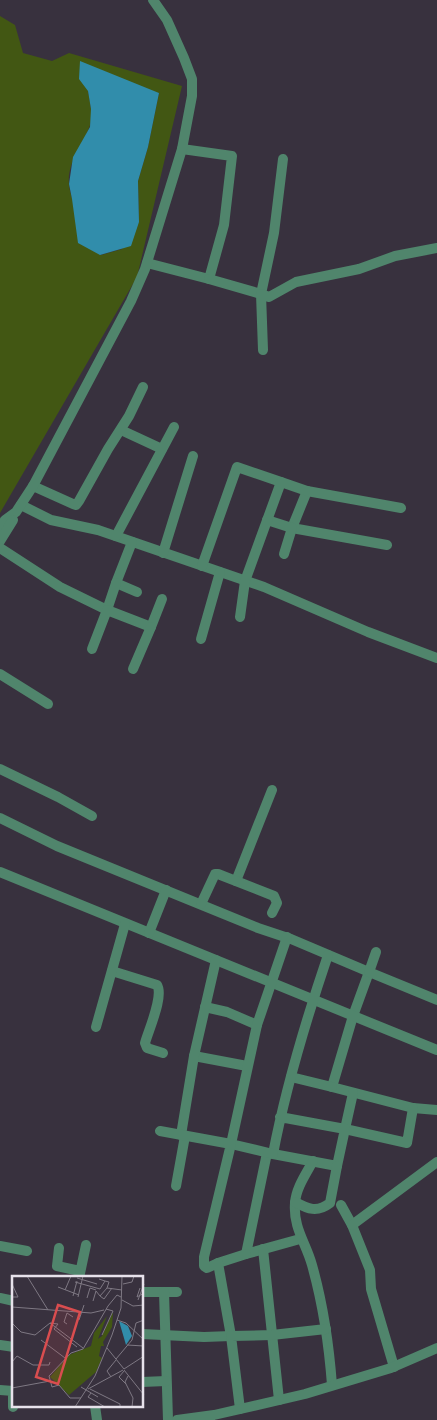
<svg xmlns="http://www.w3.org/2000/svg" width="437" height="1420" font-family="Rubik,sans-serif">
	<rect width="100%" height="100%" fill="#38313e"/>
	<path fill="#425713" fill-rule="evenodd" d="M 0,16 L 15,25 L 23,53 L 52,61 L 69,53 L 182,86 L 137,277 L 0,513 ZM 88,91 L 159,93 L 148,147 L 138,181 L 139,222 L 122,249 L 101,255 C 91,237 71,205 69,185 C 67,163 81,148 89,128 C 94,117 90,102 88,91 Z"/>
	<path fill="#318dab" d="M 80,61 L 159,93 L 148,147 L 138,181 L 139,222 L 131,246 L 100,255 L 78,243 L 72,199 L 69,184 L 73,157 L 90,127 L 91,109 L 88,91 L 79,79 Z"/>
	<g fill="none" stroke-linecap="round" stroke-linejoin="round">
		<g stroke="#50856c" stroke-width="10">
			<path d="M 147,263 L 209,279 L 224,225 L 232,156 L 182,149"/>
			<path d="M 209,279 L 261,294 L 274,233 L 283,159"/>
			<path d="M 263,350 L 261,294 L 269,297 L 296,282 L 359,269 L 395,256 L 437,248"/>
			<path d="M 121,430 L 162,449"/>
			<path d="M 33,486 L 73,504 L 76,505 L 79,501 L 108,449 L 129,416 L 143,387"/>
			<path d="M 307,491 L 292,528 L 387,545"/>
			<path d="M 21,505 L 51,520 L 98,530 L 264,587 L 368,632 L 437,658"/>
			<path d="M 267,520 L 292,528 L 284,554"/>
			<path d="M 0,528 L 5,520 L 16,512 L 33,486 L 131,301 L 145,269 L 182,149 L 192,96 L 192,79 L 184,58 L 167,20 L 153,0"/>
			<path d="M 116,536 L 174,427"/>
			<path d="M 0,541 L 13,520"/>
			<path d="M 132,542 L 116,583 L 137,592"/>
			<path d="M 0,548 L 60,587 L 107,610 L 116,583"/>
			<path d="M 163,553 L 193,456"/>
			<path d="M 202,566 L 237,467 L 281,482"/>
			<path d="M 240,617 L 245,581 L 281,482 L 307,491 L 401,508"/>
			<path d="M 201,639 L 220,572"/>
			<path d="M 92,649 L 107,610 L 151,627 L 162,599"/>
			<path d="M 133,669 L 151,627"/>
			<path d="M 0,674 L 48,704"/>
			<path d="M 0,769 L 58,797 L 92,816"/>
			<path d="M 0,818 L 57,846 L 258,928 L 291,939 L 369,972 L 353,1016 L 332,1087 L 413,1108 L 437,1110"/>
			<path d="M 0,872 L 437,1050"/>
			<path d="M 236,881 L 272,790"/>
			<path d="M 201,904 L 215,874 L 218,874 L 274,896 L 277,903 L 272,913"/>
			<path d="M 149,933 L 166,890"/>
			<path d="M 376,952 L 369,972 L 437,1000"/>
			<path d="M 112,971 L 157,985 C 164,996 149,1029 145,1043 L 147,1048 L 163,1053"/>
			<path d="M 205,1007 L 227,1012 L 257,1025"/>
			<path d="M 96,1027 L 125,924"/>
			<path d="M 194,1056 L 247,1066"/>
			<path d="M 291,1077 L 332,1087"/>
			<path d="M 353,1093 L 345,1129 L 407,1143 L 413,1108"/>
			<path d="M 280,1117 L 345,1129 L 337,1166 L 273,1154 C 286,1086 306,1020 328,955"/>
			<path d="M 181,1135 L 194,1056 L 216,960"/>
			<path d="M 267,1153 L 246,1254 L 300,1239"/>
			<path d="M 273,1154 L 231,1144 L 257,1025 L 287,937"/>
			<path d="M 313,1161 C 306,1174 296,1188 295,1203 C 293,1228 306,1243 312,1265 C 323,1304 329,1345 332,1385"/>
			<path d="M 176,1186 L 185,1136"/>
			<path d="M 295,1202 C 308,1209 317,1213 330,1203 L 337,1166"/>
			<path d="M 341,1205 L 352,1225 L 370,1270 L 371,1289 L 394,1367"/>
			<path d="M 352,1225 L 437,1162"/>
			<path d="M 0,1246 L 27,1251"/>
			<path d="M 59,1248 L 57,1266 L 80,1271"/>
			<path d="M 263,1249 L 279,1400"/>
			<path d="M 218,1263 L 246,1254"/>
			<path d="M 79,1278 L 86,1245"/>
			<path d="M 142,1292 L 177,1292"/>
			<path d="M 164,1292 L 168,1420"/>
			<path d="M 0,1298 L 14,1301"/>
			<path d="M 142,1334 L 204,1337 L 231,1336 L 218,1263 L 207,1268 L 204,1266 L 204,1257 L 231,1144 L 160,1131"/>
			<path d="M 0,1345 L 14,1347"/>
			<path d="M 142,1382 L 166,1381"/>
			<path d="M 0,1390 L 13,1391 L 13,1407"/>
			<path d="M 95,1406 L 97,1420"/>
			<path d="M 240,1409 L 231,1336 L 272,1335 L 326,1329"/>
			<path d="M 177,1420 L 214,1415 L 305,1394 L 391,1368 L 437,1348"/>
		</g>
	</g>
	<g transform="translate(12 1276)">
		<rect width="131" height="131" fill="#38313e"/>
		<path d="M 101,36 L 100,51 L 91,66 L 92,70 L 89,70 L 87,80 L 90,82 L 84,96 L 57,119 L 38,101 L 57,79 L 79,70 L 82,57 L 95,40 L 86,63 L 90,60 Z" fill="#425713"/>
		<path d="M 107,45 L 116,50 L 120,60 L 114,69 Z" fill="#318dab"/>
		<path fill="none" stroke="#7e7883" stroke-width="1" d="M 15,0 L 36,34M 65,2 L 85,8M 63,6 L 88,13 L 93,5 L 87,3M 0,8 L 6,21 L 0,21M 111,8 L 120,6 L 122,0M 46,11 L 67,19M 95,12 L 110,14M 128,12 L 125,21 L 132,17M 53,14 L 59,0M 61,20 L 65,5M 88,20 L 92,23 L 100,12M 66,21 L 71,0M 75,22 L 78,12 L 84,14M 110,24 L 121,30 L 132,29M 126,24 L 132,8M 81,25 L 84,15 L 88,20 L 95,12 L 97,6 L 93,5M 0,31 L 79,37 L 92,34M 67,44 L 72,29M 105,44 L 114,47 L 132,64M 0,47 L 9,56 L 23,59 L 38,47 L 71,72M 38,47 L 46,48 L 42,53 L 65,71M 55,48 L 52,46 L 55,37 L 61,41M 90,59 L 101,35 L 94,33M 29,64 L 53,82M 115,69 L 132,70M 95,72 L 112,93M 104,83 L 120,64 L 124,47 L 132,44M 0,86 L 5,80 L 21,89 L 37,89 L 38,86M 112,93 L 132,80M 112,94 L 132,119M 112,95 L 107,101 L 114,108M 116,100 L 113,106 L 121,122 L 120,131M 99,101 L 95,95 L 104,84M 69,111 L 86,121M 0,112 L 38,105M 76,113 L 111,94M 78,113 L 108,128 L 108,131M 79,117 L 76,121 L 93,131M 69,122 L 58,122 L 47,109 L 40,111 L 37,100 L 59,77 L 71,73 L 96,30 L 105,19 L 109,21M 63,131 L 83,100 L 100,59 L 109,32 L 110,0"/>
		<path fill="#d94d4f" fill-opacity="0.15" stroke="#d94d4f" stroke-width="2.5" d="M 46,29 L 68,36 L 46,108 L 24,101 Z"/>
		<rect width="131" height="131" fill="none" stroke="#e7e2eb" stroke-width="2.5"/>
	</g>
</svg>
